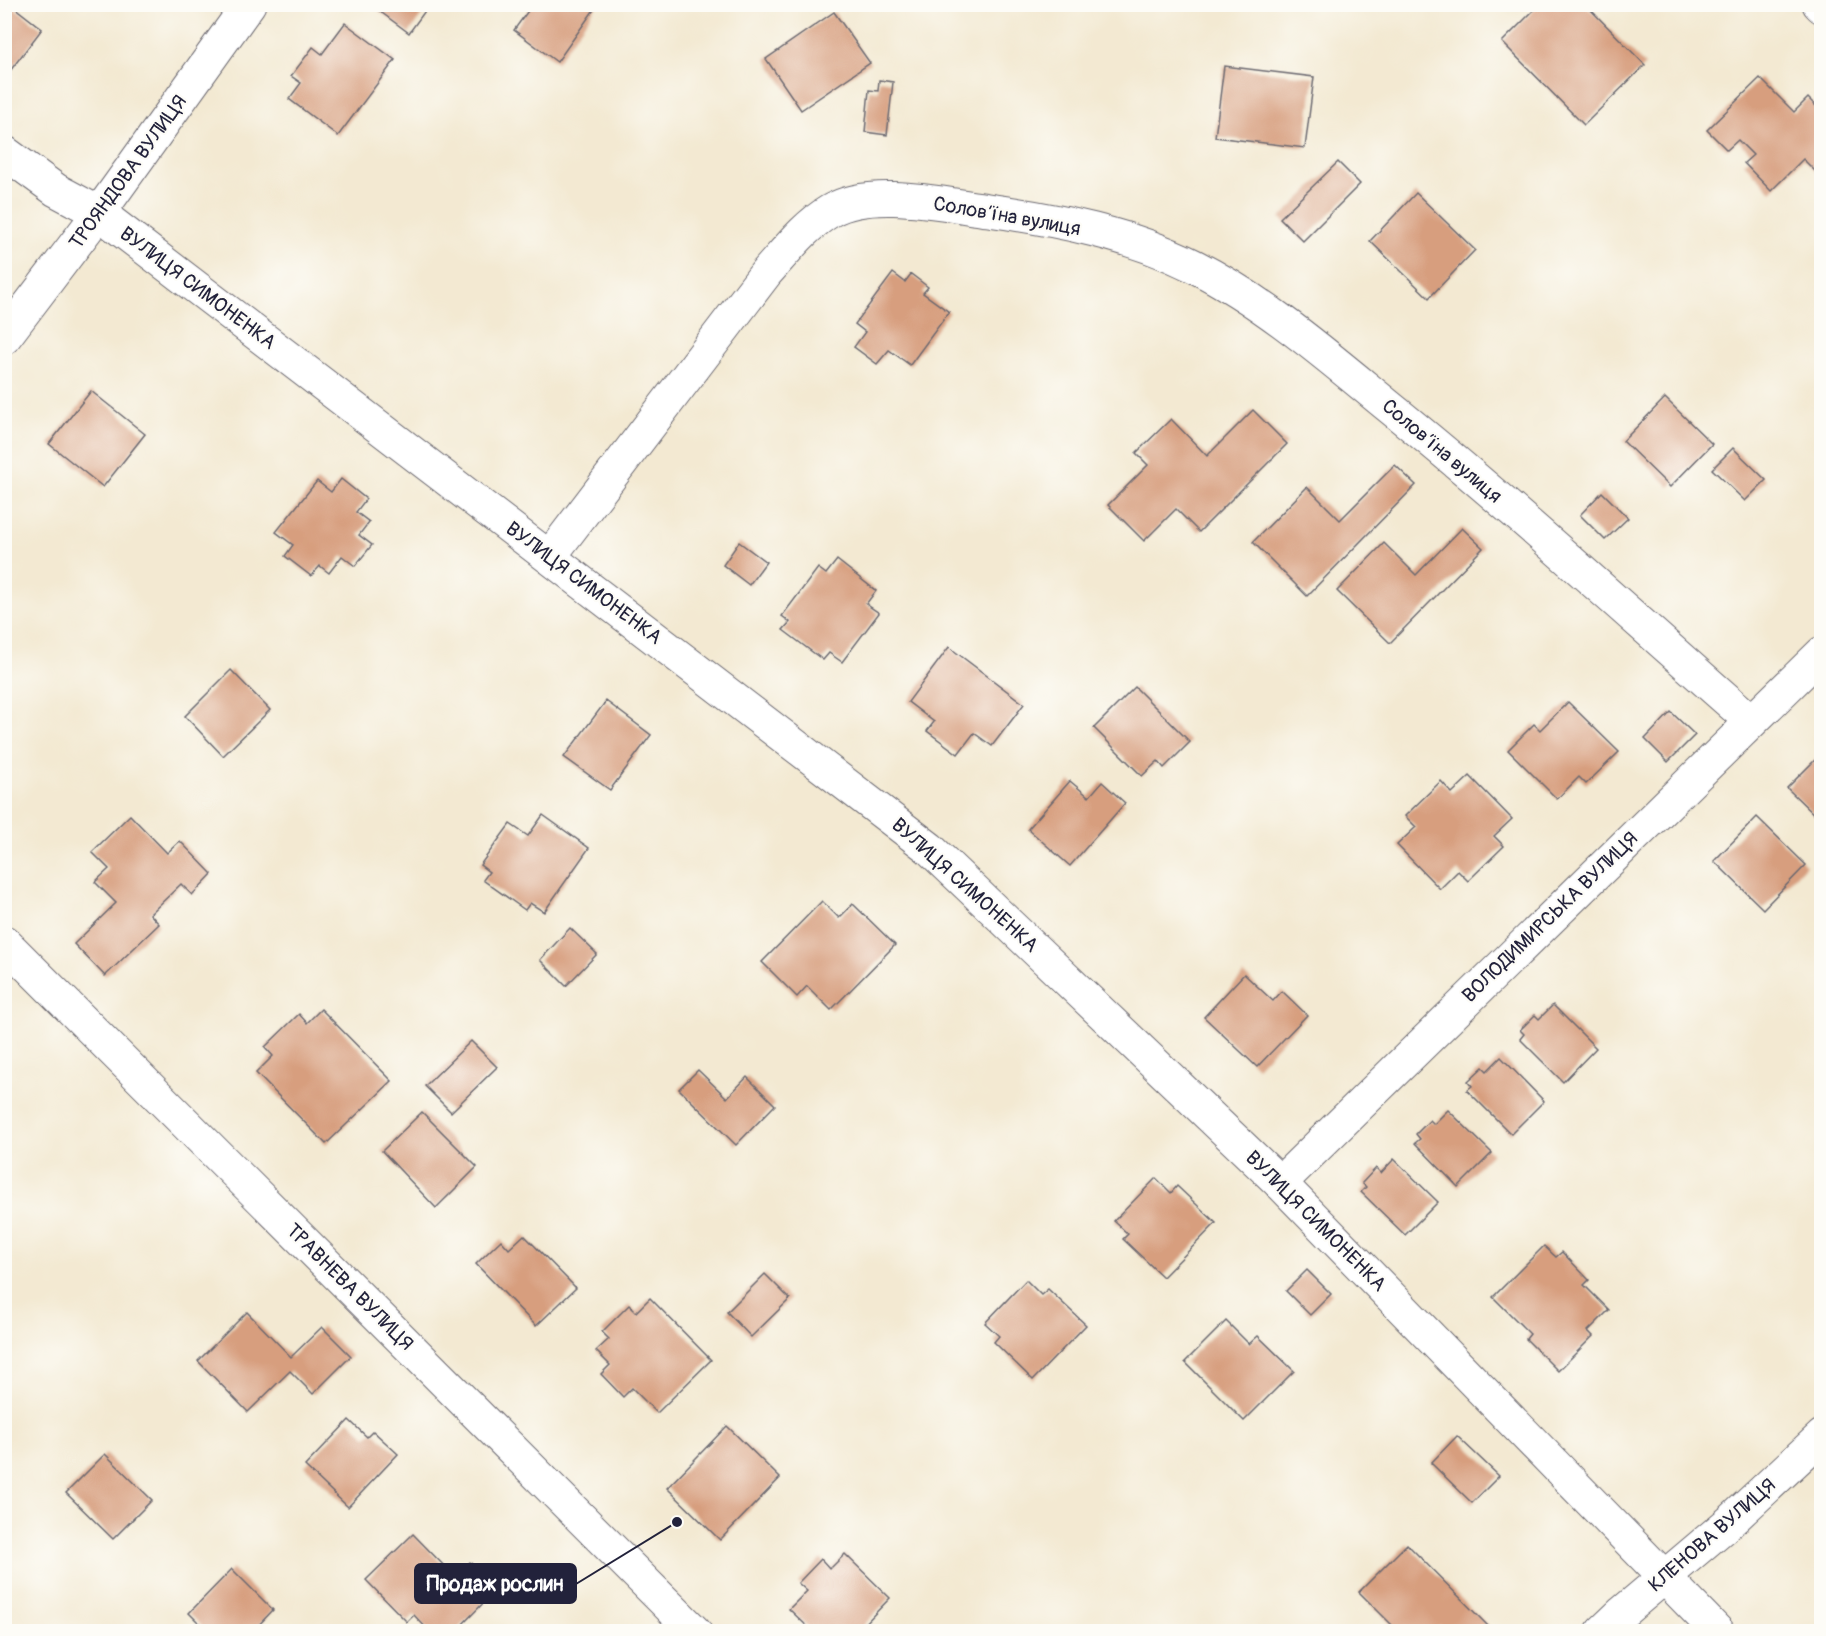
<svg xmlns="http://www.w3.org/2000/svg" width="1826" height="1636" font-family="Pangolin,sans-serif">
	<rect width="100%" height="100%" fill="#fdfcf7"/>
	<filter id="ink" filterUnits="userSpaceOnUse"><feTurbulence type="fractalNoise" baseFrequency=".0167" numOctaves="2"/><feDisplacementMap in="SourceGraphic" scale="12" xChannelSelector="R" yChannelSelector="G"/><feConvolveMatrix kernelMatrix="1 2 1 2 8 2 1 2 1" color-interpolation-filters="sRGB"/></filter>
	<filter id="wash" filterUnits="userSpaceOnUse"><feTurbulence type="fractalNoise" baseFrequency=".008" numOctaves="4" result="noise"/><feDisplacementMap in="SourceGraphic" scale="24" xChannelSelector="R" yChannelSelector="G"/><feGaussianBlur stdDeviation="1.35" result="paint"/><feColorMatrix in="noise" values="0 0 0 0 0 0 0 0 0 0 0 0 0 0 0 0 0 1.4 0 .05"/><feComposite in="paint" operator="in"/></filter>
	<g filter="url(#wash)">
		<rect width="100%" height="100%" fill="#f3e9d2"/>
		<g id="blocks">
			<g fill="#d79e7e">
				<path d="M 4,4 L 10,4 L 42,29 L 10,71 L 4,67 Z"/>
				<path d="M 370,4 L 430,4 L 409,33 Z"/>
				<path d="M 533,4 L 598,4 L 557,62 L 514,30 Z"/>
				<path d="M 1540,4 L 1585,4 L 1645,65 L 1584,125 L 1502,42 Z"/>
				<path d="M 834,12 L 870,63 L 801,110 L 766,59 Z"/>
				<path d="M 345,23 L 395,60 L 338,136 L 289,99 L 301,83 L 291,76 L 313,47 L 322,54 Z"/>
				<path d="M 1224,66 L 1314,77 L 1305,148 L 1215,137 Z"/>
				<path d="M 1760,78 L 1794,112 L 1808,98 L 1822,112 L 1822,178 L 1803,159 L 1771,191 L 1744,163 L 1753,155 L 1738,140 L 1727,150 L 1707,130 Z"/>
				<path d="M 879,80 L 893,82 L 887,135 L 865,132 L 869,90 L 878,91 Z"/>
				<path d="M 1338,162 L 1360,184 L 1303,241 L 1280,218 Z"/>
				<path d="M 1416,193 L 1475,250 L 1429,298 L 1370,241 Z"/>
				<path d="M 893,273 L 905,282 L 911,274 L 928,287 L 923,293 L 949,312 L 910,365 L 889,350 L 877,364 L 854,347 L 865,332 L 855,324 Z"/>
				<path d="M 91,391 L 145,434 L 103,487 L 49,444 Z"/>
				<path d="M 1665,398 L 1712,444 L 1670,487 L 1623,441 Z"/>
				<path d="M 1253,410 L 1287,444 L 1199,532 L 1176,509 L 1144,541 L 1108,505 L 1148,465 L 1136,453 L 1171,419 L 1207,456 Z"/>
				<path d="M 1733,448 L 1766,480 L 1745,501 L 1712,469 Z"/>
				<path d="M 1395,465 L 1416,485 L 1307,596 L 1253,542 L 1307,487 L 1340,520 Z"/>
				<path d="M 341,479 L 366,499 L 356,512 L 369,522 L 359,535 L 372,545 L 355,566 L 342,556 L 329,573 L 320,566 L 311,576 L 285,556 L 293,545 L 276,532 L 317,481 L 331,492 Z"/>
				<path d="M 1602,492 L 1628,518 L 1605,540 L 1580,515 Z"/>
				<path d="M 1462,528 L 1483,548 L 1390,643 L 1337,591 L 1384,543 L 1416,575 Z"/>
				<path d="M 739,542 L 766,562 L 749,585 L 723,565 Z"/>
				<path d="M 837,560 L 876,591 L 866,604 L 879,613 L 842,662 L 829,653 L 823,660 L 783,630 L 790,622 L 782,616 L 818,568 L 826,574 Z"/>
				<path d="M 949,647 L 1024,704 L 992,746 L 974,733 L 958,754 L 927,731 L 934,722 L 908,702 Z"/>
				<path d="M 231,670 L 270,710 L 223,756 L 185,716 Z"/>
				<path d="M 1135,687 L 1190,742 L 1164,768 L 1158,761 L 1142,776 L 1094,728 Z"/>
				<path d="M 606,701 L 651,735 L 610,790 L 564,757 Z"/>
				<path d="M 1568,702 L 1619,752 L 1586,784 L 1579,777 L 1557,799 L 1508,750 L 1534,724 L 1540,730 Z"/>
				<path d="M 1671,712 L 1695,735 L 1668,762 L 1645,739 Z"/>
				<path d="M 1822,753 L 1822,822 L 1787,788 Z"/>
				<path d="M 1470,776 L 1512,819 L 1494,836 L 1504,846 L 1468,881 L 1458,871 L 1440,889 L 1397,845 L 1416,827 L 1405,816 L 1441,781 L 1452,793 Z"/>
				<path d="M 1070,781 L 1089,797 L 1102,782 L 1125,803 L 1070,866 L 1028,829 Z"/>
				<path d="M 130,815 L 167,853 L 180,841 L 212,874 L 192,895 L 181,884 L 150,914 L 159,924 L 105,976 L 74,944 L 116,903 L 95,882 L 109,869 L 92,852 Z"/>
				<path d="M 543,815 L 589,848 L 544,912 L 530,903 L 525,910 L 483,880 L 489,872 L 480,865 L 510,824 L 528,836 Z"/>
				<path d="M 1757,817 L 1806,865 L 1763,909 L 1714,861 Z"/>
				<path d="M 822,901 L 839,918 L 853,904 L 895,945 L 831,1010 L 807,986 L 797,997 L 762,962 Z"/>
				<path d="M 570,928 L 597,954 L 566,986 L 540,960 Z"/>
				<path d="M 1244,974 L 1273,1001 L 1282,991 L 1307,1015 L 1257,1067 L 1204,1017 Z"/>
				<path d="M 1553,1005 L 1596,1048 L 1563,1082 L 1520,1039 L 1524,1034 L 1520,1030 L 1535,1015 L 1539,1019 Z"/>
				<path d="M 321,1009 L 392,1081 L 326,1144 L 256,1073 L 273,1056 L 265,1047 L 299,1014 L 307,1023 Z"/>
				<path d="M 471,1041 L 497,1067 L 451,1112 L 425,1086 Z"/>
				<path d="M 1501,1057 L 1544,1101 L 1511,1134 L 1467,1090 L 1472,1086 L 1468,1081 L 1483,1067 L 1487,1071 Z"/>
				<path d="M 698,1070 L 727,1098 L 747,1077 L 775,1105 L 736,1145 L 679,1089 Z"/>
				<path d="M 1448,1110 L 1492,1153 L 1458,1187 L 1415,1143 L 1420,1139 L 1416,1134 L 1430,1120 L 1434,1124 Z"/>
				<path d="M 422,1112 L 477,1167 L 436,1208 L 382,1151 Z"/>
				<path d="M 1394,1159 L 1438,1202 L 1405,1235 L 1361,1192 L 1366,1187 L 1362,1183 L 1376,1168 L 1381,1173 Z"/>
				<path d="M 1156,1178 L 1171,1193 L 1177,1186 L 1216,1223 L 1163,1277 L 1123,1239 L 1128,1234 L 1114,1221 Z"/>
				<path d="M 524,1235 L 576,1288 L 536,1326 L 476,1264 L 501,1240 L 509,1249 Z"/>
				<path d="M 1544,1246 L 1556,1257 L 1562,1252 L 1589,1280 L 1584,1285 L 1609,1310 L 1588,1331 L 1593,1336 L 1558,1371 L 1526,1339 L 1530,1334 L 1493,1297 Z"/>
				<path d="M 1307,1270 L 1331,1294 L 1310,1315 L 1286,1291 Z"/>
				<path d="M 765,1274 L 790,1299 L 751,1337 L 727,1312 Z"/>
				<path d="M 1026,1280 L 1041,1295 L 1048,1289 L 1086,1325 L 1033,1380 L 994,1342 L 999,1336 L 985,1323 Z"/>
				<path d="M 650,1298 L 711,1360 L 657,1413 L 632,1388 L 623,1397 L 601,1374 L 610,1365 L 596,1351 L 609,1339 L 602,1332 L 629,1305 L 636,1312 Z"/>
				<path d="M 247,1312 L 291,1357 L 322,1327 L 351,1356 L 313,1394 L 290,1371 L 248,1412 L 198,1361 Z"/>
				<path d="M 1226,1321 L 1249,1344 L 1258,1336 L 1294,1371 L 1244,1421 L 1185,1362 Z"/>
				<path d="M 349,1420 L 367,1437 L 373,1431 L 398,1454 L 348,1507 L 305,1466 Z"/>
				<path d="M 727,1426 L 780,1478 L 720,1540 L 667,1488 Z"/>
				<path d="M 1457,1436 L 1499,1476 L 1472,1503 L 1431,1463 Z"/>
				<path d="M 105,1454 L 152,1500 L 113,1539 L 66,1493 Z"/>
				<path d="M 413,1534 L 455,1577 L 470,1562 L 497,1589 L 455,1632 L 430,1632 L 414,1615 L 407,1622 L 366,1580 Z"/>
				<path d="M 1407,1544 L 1490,1628 L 1486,1632 L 1446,1632 L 1440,1625 L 1433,1632 L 1399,1632 L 1359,1592 Z"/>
				<path d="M 845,1554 L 890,1598 L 857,1632 L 807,1632 L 810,1629 L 789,1609 L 807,1591 L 798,1583 L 821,1559 L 830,1569 Z"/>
				<path d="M 232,1569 L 273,1610 L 252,1632 L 208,1632 L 189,1613 Z"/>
			</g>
		</g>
	</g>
	<g filter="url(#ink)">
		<use href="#blocks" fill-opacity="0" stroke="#6b6870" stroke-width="1.5"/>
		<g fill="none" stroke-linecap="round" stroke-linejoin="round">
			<defs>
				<g id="minor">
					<path d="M 1819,4 L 1822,7"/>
					<path d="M 4,152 L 56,190 L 99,213 L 929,848 L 1280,1183 L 1718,1632"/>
					<path d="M 4,338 L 99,213 L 249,4"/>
					<path d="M 550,556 L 766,273 C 786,251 805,226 830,211 C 870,187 943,204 988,210 C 1058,220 1130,234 1194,266 C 1265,302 1326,355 1387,405 C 1512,506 1630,615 1751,721"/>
					<path d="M 4,942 L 695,1632"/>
					<path d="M 1280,1183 L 1822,653"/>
					<path d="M 1602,1632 L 1623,1612 L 1733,1519 L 1822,1436"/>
				</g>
			</defs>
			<use href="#minor" stroke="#6b6870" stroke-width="35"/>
			<use href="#minor" stroke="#fff" stroke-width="33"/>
		</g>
	</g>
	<g text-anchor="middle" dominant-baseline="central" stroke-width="4.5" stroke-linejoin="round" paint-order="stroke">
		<g font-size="20" fill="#22223b" stroke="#fdfcf7">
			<text transform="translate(128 172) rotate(-54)">ТРОЯНДОВА ВУЛИЦЯ</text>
			<text transform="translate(1007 216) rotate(10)">Соловʼїна вулиця</text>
			<text transform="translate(198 288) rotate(37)">ВУЛИЦЯ СИМОНЕНКА</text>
			<text transform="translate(1442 451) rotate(40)">Соловʼїна вулиця</text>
			<text transform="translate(584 583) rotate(37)">ВУЛИЦЯ СИМОНЕНКА</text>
			<text transform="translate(965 885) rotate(42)">ВУЛИЦЯ СИМОНЕНКА</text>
			<text transform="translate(1550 917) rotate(-44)">ВОЛОДИМИРСЬКА ВУЛИЦЯ</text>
			<text transform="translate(1316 1221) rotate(45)">ВУЛИЦЯ СИМОНЕНКА</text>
			<text transform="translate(350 1287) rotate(45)">ТРАВНЕВА ВУЛИЦЯ</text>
			<text transform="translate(1712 1535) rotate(-41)">КЛЕНОВА ВУЛИЦЯ</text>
		</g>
	</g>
	<path fill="none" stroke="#22223b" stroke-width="2" d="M677 1522L576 1584"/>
	<circle fill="#22223b" stroke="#fdfcf7" stroke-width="2" cx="677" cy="1522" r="6"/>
	<rect fill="#22223b" stroke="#22223b" stroke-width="2" x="415" y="1564" width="161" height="39" rx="6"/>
	<g font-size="21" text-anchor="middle" font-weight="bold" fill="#fff">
		<text x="495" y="1591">Продаж рослин</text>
	</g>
	<rect width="1826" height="1636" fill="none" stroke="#fdfcf7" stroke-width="24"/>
</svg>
